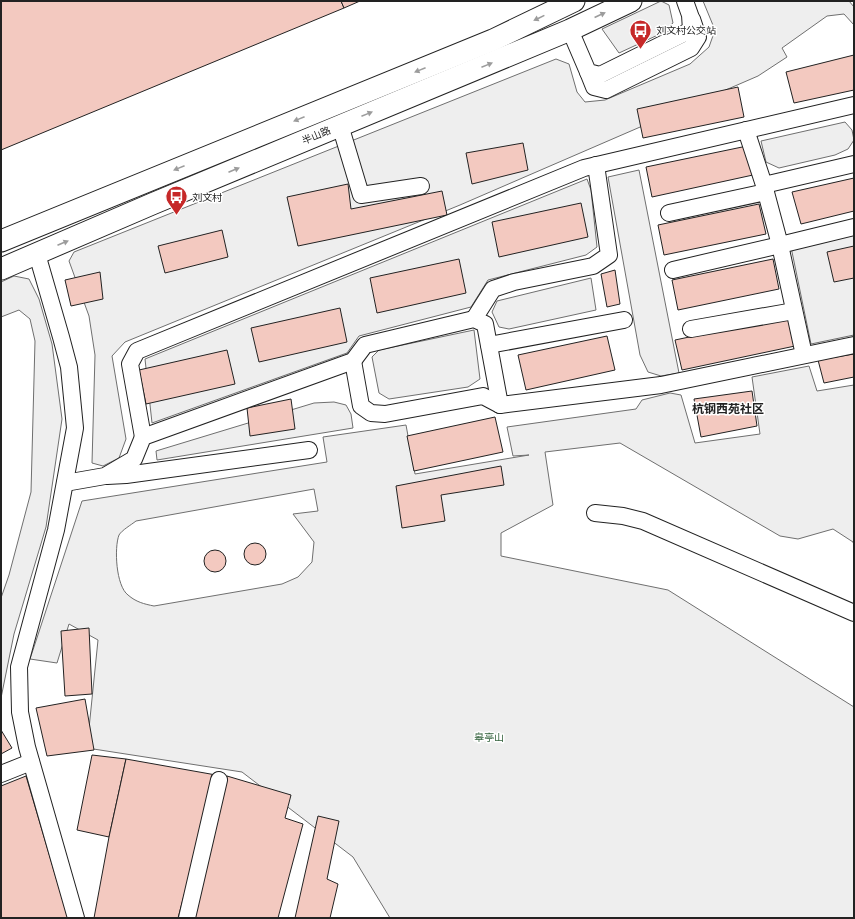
<svg xmlns="http://www.w3.org/2000/svg" width="855" height="919" font-family="'Public Sans','Noto Sans SC',sans-serif">
	<rect width="100%" height="100%" fill="#fff"/>
	<g fill="#eee" stroke="#6f6f6f" fill-rule="evenodd">
		<path d="M 661,1 L 669,5 L 673,23 L 660,34 L 619,53 L 602,29 Z"/>
		<path d="M 703,1 L 849,1 L 854,7 L 854,25 L 844,14 L 827,16 L 782,48 L 787,57 L 758,76 L 460,205 L 125,342 L 112,356 L 126,439 L 119,458 L 103,466 L 92,463 L 95,355 L 89,316 L 69,261 L 74,252 L 556,59 L 569,64 L 577,92 L 585,102 L 605,100 L 690,64 L 709,47 L 715,30 Z"/>
		<path d="M 845,122 L 852,130 L 854,140 L 848,149 L 835,155 L 779,168 L 766,162 L 761,141 Z"/>
		<path d="M 639,170 L 679,373 L 661,376 L 648,372 L 640,355 L 608,177 Z"/>
		<path d="M 587,179 L 591,190 L 597,247 L 586,255 L 488,280 L 471,307 L 359,336 L 347,353 L 152,423 L 145,359 Z"/>
		<path d="M 854,232 L 854,335 L 811,344 L 791,247 Z"/>
		<path d="M 14,276 L 29,279 L 39,299 L 52,344 L 62,419 L 46,527 L 14,634 L 1,698 L 1,598 L 9,575 L 31,492 L 35,341 L 30,319 L 19,310 L 1,317 L 1,282 Z"/>
		<path d="M 591,278 L 596,310 L 509,329 L 499,327 L 492,312 L 497,301 Z"/>
		<path d="M 474,330 L 480,379 L 468,387 L 389,399 L 379,393 L 372,357 L 379,350 Z"/>
		<path d="M 809,366 L 817,391 L 854,385 L 854,545 L 853,542 L 833,529 L 798,539 L 780,536 L 620,443 L 545,452 L 553,505 L 501,533 L 501,556 L 668,590 L 854,707 L 854,918 L 390,918 L 353,857 L 242,772 L 87,748 L 98,640 L 69,624 L 57,663 L 30,659 L 82,501 L 327,462 L 323,437 L 406,425 L 415,474 L 529,455 L 513,456 L 507,427 L 636,409 L 642,400 L 670,393 L 681,395 L 695,443 L 760,434 L 752,377 ZM 314,489 L 318,511 L 293,514 L 314,542 L 312,562 L 298,577 L 282,584 L 154,606 C 144,604 136,602 128,595 C 116,586 114,548 119,535 C 122,530 131,525 136,521 Z"/>
		<path d="M 334,402 L 346,405 L 351,414 L 353,428 L 157,460 L 156,451 L 314,403 Z"/>
	</g>
	<g fill="#f3c9c0" stroke="#222">
		<path d="M 1,1 L 341,1 L 344,8 L 1,150 Z"/>
		<path d="M 341,1 L 360,1 L 344,8 Z"/>
		<path d="M 854,55 L 854,90 L 794,103 L 786,72 Z"/>
		<path d="M 738,87 L 744,117 L 643,138 L 637,109 Z"/>
		<path d="M 523,143 L 528,170 L 472,184 L 466,153 Z"/>
		<path d="M 747,146 L 753,175 L 652,197 L 646,167 Z"/>
		<path d="M 854,178 L 854,211 L 801,224 L 792,192 Z"/>
		<path d="M 348,184 L 351,209 L 442,191 L 447,215 L 298,246 L 287,197 Z"/>
		<path d="M 581,203 L 588,237 L 499,257 L 492,222 Z"/>
		<path d="M 759,204 L 766,234 L 664,255 L 658,225 Z"/>
		<path d="M 222,230 L 228,257 L 165,273 L 158,246 Z"/>
		<path d="M 854,246 L 854,278 L 834,282 L 827,252 Z"/>
		<path d="M 459,259 L 466,293 L 377,313 L 370,278 Z"/>
		<path d="M 773,259 L 779,289 L 678,310 L 672,280 Z"/>
		<path d="M 615,270 L 620,304 L 607,307 L 601,274 Z"/>
		<path d="M 100,272 L 103,299 L 71,306 L 65,280 Z"/>
		<path d="M 340,308 L 347,342 L 259,362 L 251,328 Z"/>
		<path d="M 789,316 L 795,346 L 682,370 L 675,340 Z"/>
		<path d="M 607,336 L 615,370 L 526,390 L 518,355 Z"/>
		<path d="M 227,350 L 235,384 L 146,404 L 139,370 Z"/>
		<path d="M 854,354 L 854,377 L 824,383 L 818,360 Z"/>
		<path d="M 752,391 L 757,426 L 701,437 L 694,399 Z"/>
		<path d="M 291,399 L 295,429 L 250,436 L 247,408 Z"/>
		<path d="M 495,417 L 503,452 L 414,471 L 407,436 Z"/>
		<path d="M 501,466 L 504,485 L 441,495 L 445,521 L 402,528 L 396,486 Z"/>
		<circle cx="255" cy="554" r="11"/>
		<circle cx="215" cy="561" r="11"/>
		<path d="M 89,628 L 92,694 L 65,696 L 61,631 Z"/>
		<path d="M 85,699 L 94,750 L 47,756 L 36,708 Z"/>
		<path d="M 1,730 L 12,748 L 1,754 Z"/>
		<path d="M 92,755 L 126,759 L 109,837 L 77,830 Z"/>
		<path d="M 126,759 L 216,775 L 178,918 L 94,918 L 109,837 Z"/>
		<path d="M 26,776 L 68,918 L 1,918 L 1,786 Z"/>
		<path d="M 227,776 L 291,795 L 285,818 L 303,824 L 278,918 L 192,918 Z"/>
		<path d="M 318,816 L 339,821 L 327,879 L 338,884 L 330,918 L 295,918 Z"/>
	</g>
	<g fill="none" stroke-linecap="round" stroke-linejoin="round">
		<defs>
			<g id="minor">
				<path d="M 570,30 L 588,72 L 600,75 L 691,30 L 690,15 L 685,1"/>
				<path d="M 588,72 L 594,87 L 606,90 L 691,48 L 698,37 L 692,19"/>
				<path d="M 340,125 L 361,195 L 421,186"/>
				<path d="M 746,130 L 764,185 L 854,164"/>
				<path d="M 764,185 L 780,245 L 854,227"/>
				<path d="M 669,213 L 766,192"/>
				<path d="M 37,254 L 61,337 L 69,367 L 75,428 L 56,530 L 19,667 L 20,712 L 27,747 L 76,918"/>
				<path d="M 673,270 L 780,245 L 804,355"/>
				<path d="M 474,319 L 493,289 L 514,282 L 593,266 L 609,255 L 596,165"/>
				<path d="M 691,329 L 794,311"/>
				<path d="M 489,345 L 624,320"/>
				<path d="M 353,361 L 361,406 L 371,413 L 385,414 L 483,396 L 500,405 L 661,385 L 854,345"/>
				<path d="M 143,437 L 130,364 L 137,351 L 584,168 L 854,105"/>
				<path d="M 107,476 L 126,475 L 309,450"/>
				<path d="M 65,483 L 105,476 L 134,459 L 143,437 L 353,361 L 365,345 L 474,319 L 485,324 L 500,405"/>
				<path d="M 595,513 L 623,516 L 643,521 L 854,613"/>
				<path d="M 1,774 L 31,762"/>
				<path d="M 187,918 L 219,780"/>
			</g>
			<g id="major">
				<path d="M 1,241 L 493,40 L 574,1"/>
				<path d="M 1,269 L 152,204 L 570,30 L 631,1"/>
			</g>
		</defs>
		<use href="#minor" stroke="#222" stroke-width="18"/>
		<use href="#major" stroke="#222" stroke-width="23"/>
		<use href="#minor" stroke="#fff" stroke-width="16"/>
		<use href="#major" stroke="#fff" stroke-width="21"/>
	</g>
	<defs><path id="oneway-solid" d="M-6-.8H1V-3.2L6.5 0L1 3.2V.8H-6Z"/></defs>
	<g fill="#9c9c9c">
		<use href="#oneway-solid" transform="translate(600 15) rotate(-25)"/>
		<use href="#oneway-solid" transform="translate(539 18) rotate(154)"/>
		<use href="#oneway-solid" transform="translate(487 65) rotate(-22)"/>
		<use href="#oneway-solid" transform="translate(420 70) rotate(158)"/>
		<use href="#oneway-solid" transform="translate(367 114) rotate(-22)"/>
		<use href="#oneway-solid" transform="translate(299 119) rotate(158)"/>
		<use href="#oneway-solid" transform="translate(179 168) rotate(158)"/>
		<use href="#oneway-solid" transform="translate(234 170) rotate(-23)"/>
		<use href="#oneway-solid" transform="translate(63 243) rotate(-23)"/>
	</g>
	<defs>
		<symbol id="bus-pin" viewBox="-11 -11 22 30"><path d="M0 17L-7.5 6A9.5 9.5 0 1 1 7.5 6Z" fill="#c62828" stroke="#fff"/><path d="M-5-6H5V4H4V6H2V4H-2V6H-4V4H-5ZM-3.5-4V0h7V-4ZM-3.5 1.2v1.5H-2V1.2ZM2 1.2v1.5H3.5V1.2Z" fill="#fff"/></symbol>
	</defs>
	<g fill-rule="evenodd">
		<use href="#bus-pin" x="628" y="18" width="25" height="34"/>
		<use href="#bus-pin" x="164" y="184" width="25" height="34"/>
	</g>
	<g text-anchor="middle" dominant-baseline="central" stroke-width="3" stroke-linejoin="round" paint-order="stroke">
		<g font-size="10" fill="#222" stroke="#fff" text-anchor="start">
			<text x="656" y="30">刘文村公交站</text>
			<text x="192" y="197">刘文村</text>
		</g>
		<g font-size="10" fill="#222" stroke="#fff">
			<text transform="translate(316 135) rotate(-23)">半山路</text>
		</g>
		<g font-size="10" fill="#2f5e38" stroke="#fff">
			<text x="489" y="737">皋亭山</text>
		</g>
		<g font-size="12" font-weight="bold" fill="#222" stroke="#fff">
			<text x="728" y="409">杭钢西苑社区</text>
		</g>
	</g>
	<rect width="855" height="919" fill="none" stroke="#222222" stroke-width="4"/>
</svg>
